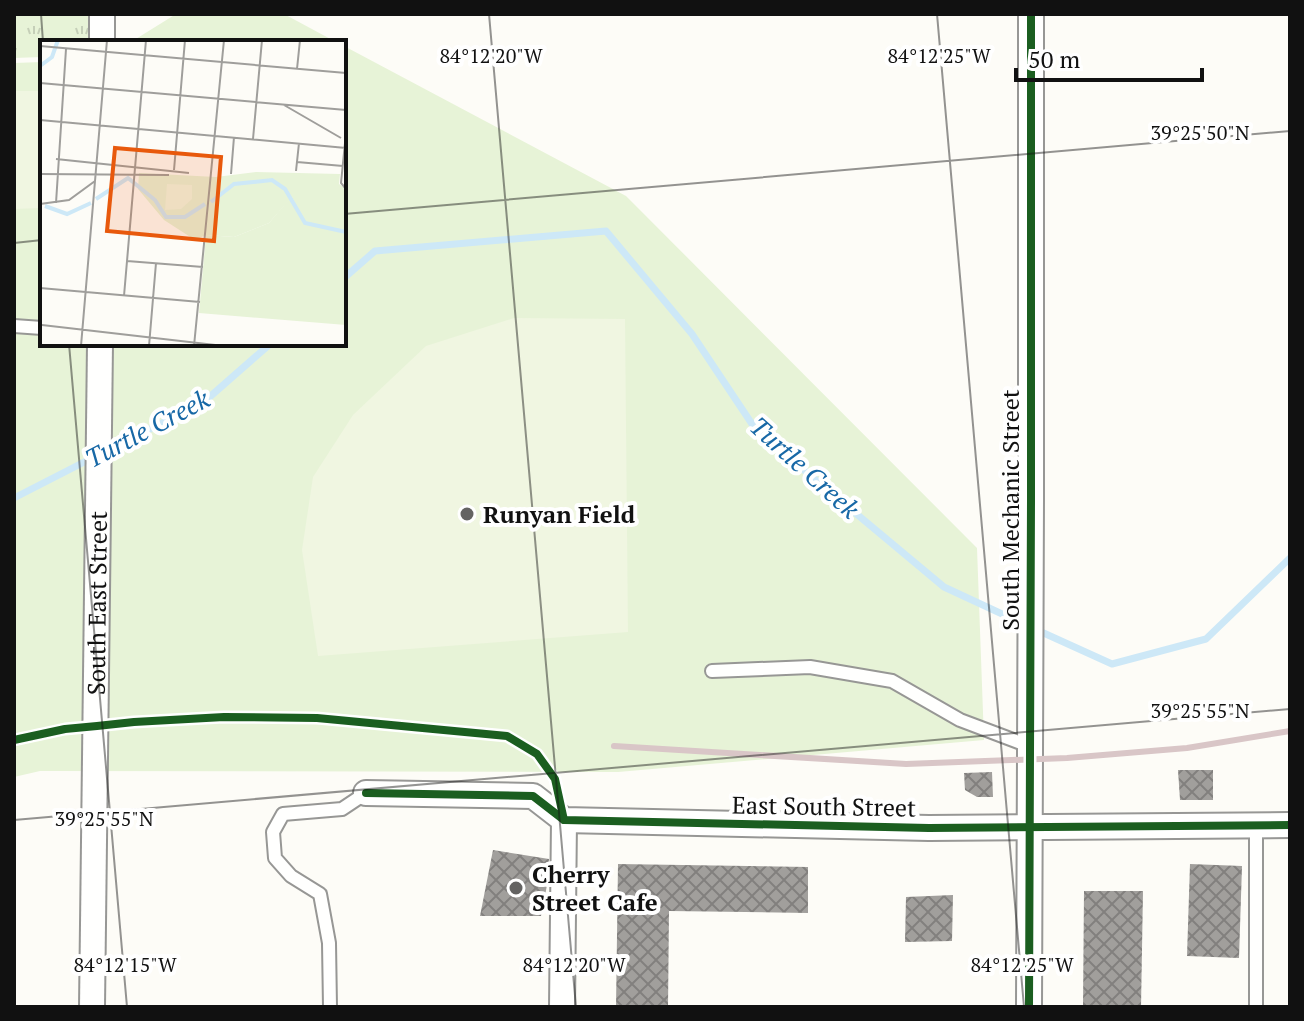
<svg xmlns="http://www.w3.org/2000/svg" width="1304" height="1021" font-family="'PT Serif',serif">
	<defs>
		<pattern id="grass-tufts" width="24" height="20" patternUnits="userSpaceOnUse" patternTransform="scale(2)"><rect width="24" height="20" fill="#e7f3d7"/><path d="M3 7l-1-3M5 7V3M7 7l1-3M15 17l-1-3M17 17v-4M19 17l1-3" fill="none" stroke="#c5cfb8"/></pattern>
		<pattern id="building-cross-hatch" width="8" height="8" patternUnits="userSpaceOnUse" patternTransform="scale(2)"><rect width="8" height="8" fill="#a19f9c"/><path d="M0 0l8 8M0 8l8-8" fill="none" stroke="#82807e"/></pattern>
	</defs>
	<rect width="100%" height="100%" fill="#fdfcf7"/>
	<path fill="url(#grass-tufts)" d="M 14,14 L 102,14 L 102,42 L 42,42 L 42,57 L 14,58 Z"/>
	<g fill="#e7f3d7">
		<path d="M 176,14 L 284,14 L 336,42 L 131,42 Z"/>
		<path d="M 344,46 L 626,196 L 977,548 L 984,740 L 618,772 L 40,771 L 14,777 L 14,63 L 42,62 L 42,344 L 344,344 Z"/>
	</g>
	<g fill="#f0f6e1">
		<path d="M 14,91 L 40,91 L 40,208 L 14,209 Z"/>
		<path d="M 514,318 L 625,319 L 628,632 L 318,656 L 302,550 L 313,477 L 353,415 L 426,346 Z"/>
	</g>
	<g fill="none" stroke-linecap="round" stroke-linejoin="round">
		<g stroke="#cde8f7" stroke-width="7">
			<path d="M 344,278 L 375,251 L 606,231 L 692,334 L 756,430 L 944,587 L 1026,625"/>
			<path d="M 105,452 L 205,401 L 270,344"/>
			<path d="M 14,498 L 94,457"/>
			<path d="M 1037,630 L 1112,664 L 1206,639 L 1290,558"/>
		</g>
	</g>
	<g fill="url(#building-cross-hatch)">
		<path d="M 1178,770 L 1213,770 L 1213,800 L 1180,800 Z"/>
		<path d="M 992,772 L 993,797 L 977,797 L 965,790 L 964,773 Z"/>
		<path d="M 493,850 L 549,859 L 548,880 L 541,916 L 480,916 Z"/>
		<path d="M 618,864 L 808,867 L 808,913 L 669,911 L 668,1007 L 616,1007 Z"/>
		<path d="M 1190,864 L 1242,866 L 1239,958 L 1187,956 Z"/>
		<path d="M 1084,891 L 1143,891 L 1141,1007 L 1083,1007 Z"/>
		<path d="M 953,895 L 952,941 L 905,942 L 906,897 Z"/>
	</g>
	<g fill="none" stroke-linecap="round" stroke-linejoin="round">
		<defs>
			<g id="service">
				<path d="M 14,326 L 42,328"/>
				<path d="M 712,671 L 810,667 L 892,681 L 960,720 L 1029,746"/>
				<path d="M 1256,825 L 1256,1007"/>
				<path d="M 330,1007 L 329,943 L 320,894 L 291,876 L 275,858 L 273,832 L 283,814 L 342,809 L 366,793"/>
			</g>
			<g id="minor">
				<path d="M 102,42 L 102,14"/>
				<path d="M 366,793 L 533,796 L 564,820 L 929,828 L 1290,825"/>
				<path id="s1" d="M 92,1007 L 100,344"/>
				<path d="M 562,1007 L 564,820"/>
				<path d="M 1029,1007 L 1031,501 L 1031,14"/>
			</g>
		</defs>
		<use href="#service" stroke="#979795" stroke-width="16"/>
		<use href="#minor" stroke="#979795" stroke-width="28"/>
		<use href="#service" stroke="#fffffe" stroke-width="12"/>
		<use href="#minor" stroke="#fffffe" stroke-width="24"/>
		<path stroke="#d9c6c7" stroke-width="6" d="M 614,746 L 906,764 L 1067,758 L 1187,748 L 1290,731"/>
		<defs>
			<g id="cycleway">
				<path d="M 14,740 L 65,729 L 97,726 L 134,722 L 224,717 L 317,718 L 507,736 L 537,754 L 555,779 L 564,820"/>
				<path d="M 366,793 L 533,796 L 564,820 L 929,828 L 1290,825"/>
				<path d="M 1029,1007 L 1031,501 L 1031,14"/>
			</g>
		</defs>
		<use href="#cycleway" stroke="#fff" stroke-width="13"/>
		<use href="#cycleway" stroke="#1b5e20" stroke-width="8"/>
	</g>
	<path fill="none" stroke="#111" stroke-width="2" stroke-opacity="0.45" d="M 41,14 L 43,42M 489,14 L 576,1007M 937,14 L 1024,1007M 344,214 L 1290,131M 14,243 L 42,240M 69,344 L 127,1007M 14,820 L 1290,709"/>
	<g fill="#646362" stroke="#fff" stroke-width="3">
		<circle cx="467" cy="514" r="8"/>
		<circle cx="516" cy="888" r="8"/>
	</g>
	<g text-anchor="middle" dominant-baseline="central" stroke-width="8" stroke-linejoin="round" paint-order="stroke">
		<g font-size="24" fill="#111" stroke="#fff">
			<text transform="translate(1010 510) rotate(-90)">South Mechanic Street</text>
			<text stroke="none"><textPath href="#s1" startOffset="404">South East Street</textPath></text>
			<text transform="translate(824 806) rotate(1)">East South Street</text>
		</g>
		<g font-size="24" font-weight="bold" fill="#111" stroke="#fff" text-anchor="start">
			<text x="483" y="514">Runyan Field</text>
			<text x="532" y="874">Cherry<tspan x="532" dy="28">Street Cafe</tspan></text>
		</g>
		<g font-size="26" font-style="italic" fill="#1768a6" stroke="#fff">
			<text transform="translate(147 428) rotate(-28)">Turtle Creek</text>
			<text transform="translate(805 467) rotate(42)">Turtle Creek</text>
		</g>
	</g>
	<g transform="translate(40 40)">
		<rect width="306" height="306" fill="#fdfcf7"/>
		<path d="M 252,156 L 265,183 L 306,192 L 306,285 L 159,273 L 166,195 L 194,197 L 229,183 Z" fill="#e7f3d7"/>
		<path d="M 216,132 L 300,134 L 299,144 L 306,149 L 306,192 L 265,183 L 252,157 L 229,183 L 194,197 L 166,195 L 155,200 L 124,180 L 98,149 L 99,133 L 176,137 Z" fill="#e7f3d7"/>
		<path d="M 127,144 L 152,145 L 152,159 L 141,169 L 125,170 Z" fill="#f0f6e1"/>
		<path fill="none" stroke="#cde8f7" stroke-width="4" d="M 0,26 L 12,17 L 18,0M 56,159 L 88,138 L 115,160 L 126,177 L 145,177 L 165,164M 171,162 L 194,144 L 232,140 L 245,149 L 265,183 L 306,192M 5,166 L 27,174 L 51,163"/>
		<path fill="none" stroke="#9f9e9b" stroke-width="2" d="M 0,6 L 306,33M 257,29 L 260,0M 0,43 L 306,70M 244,65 L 301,98M 0,80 L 306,108M 306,93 L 301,143 L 306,149M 213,99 L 222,0M 16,119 L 149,133M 257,122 L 303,126M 134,130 L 145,0M 256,131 L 259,103M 0,134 L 129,135M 191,134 L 194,97M 16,163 L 26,9M 0,164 L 29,160 L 55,141 L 67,0M 87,221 L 163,227M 0,248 L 160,262M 84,256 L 106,0M 2,285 L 184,306M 41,306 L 55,141M 109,306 L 116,223M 154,306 L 184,0"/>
		<path fill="#e8590c" fill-opacity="0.15" stroke="#e8590c" stroke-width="4" d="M 75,108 L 181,117 L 174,201 L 67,191 Z"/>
		<rect width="306" height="306" fill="none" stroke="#111" stroke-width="4"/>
	</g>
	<g font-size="20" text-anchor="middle" fill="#111" stroke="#fff" stroke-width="8" stroke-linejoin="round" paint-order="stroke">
		<text x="491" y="63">84°12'20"W</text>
		<text x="939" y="63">84°12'25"W</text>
		<text x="1200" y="140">39°25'50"N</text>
		<text x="1200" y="718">39°25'55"N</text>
		<text x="104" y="826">39°25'55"N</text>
		<text x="125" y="972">84°12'15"W</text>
		<text x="574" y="972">84°12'20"W</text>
		<text x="1022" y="972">84°12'25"W</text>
	</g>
	<rect width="1304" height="1021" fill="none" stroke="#111111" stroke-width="32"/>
	<path d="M1016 68v12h186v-12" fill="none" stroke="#111111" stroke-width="4"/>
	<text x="1028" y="68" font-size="24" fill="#111111" stroke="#ffffff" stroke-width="6" paint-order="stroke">50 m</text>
</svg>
